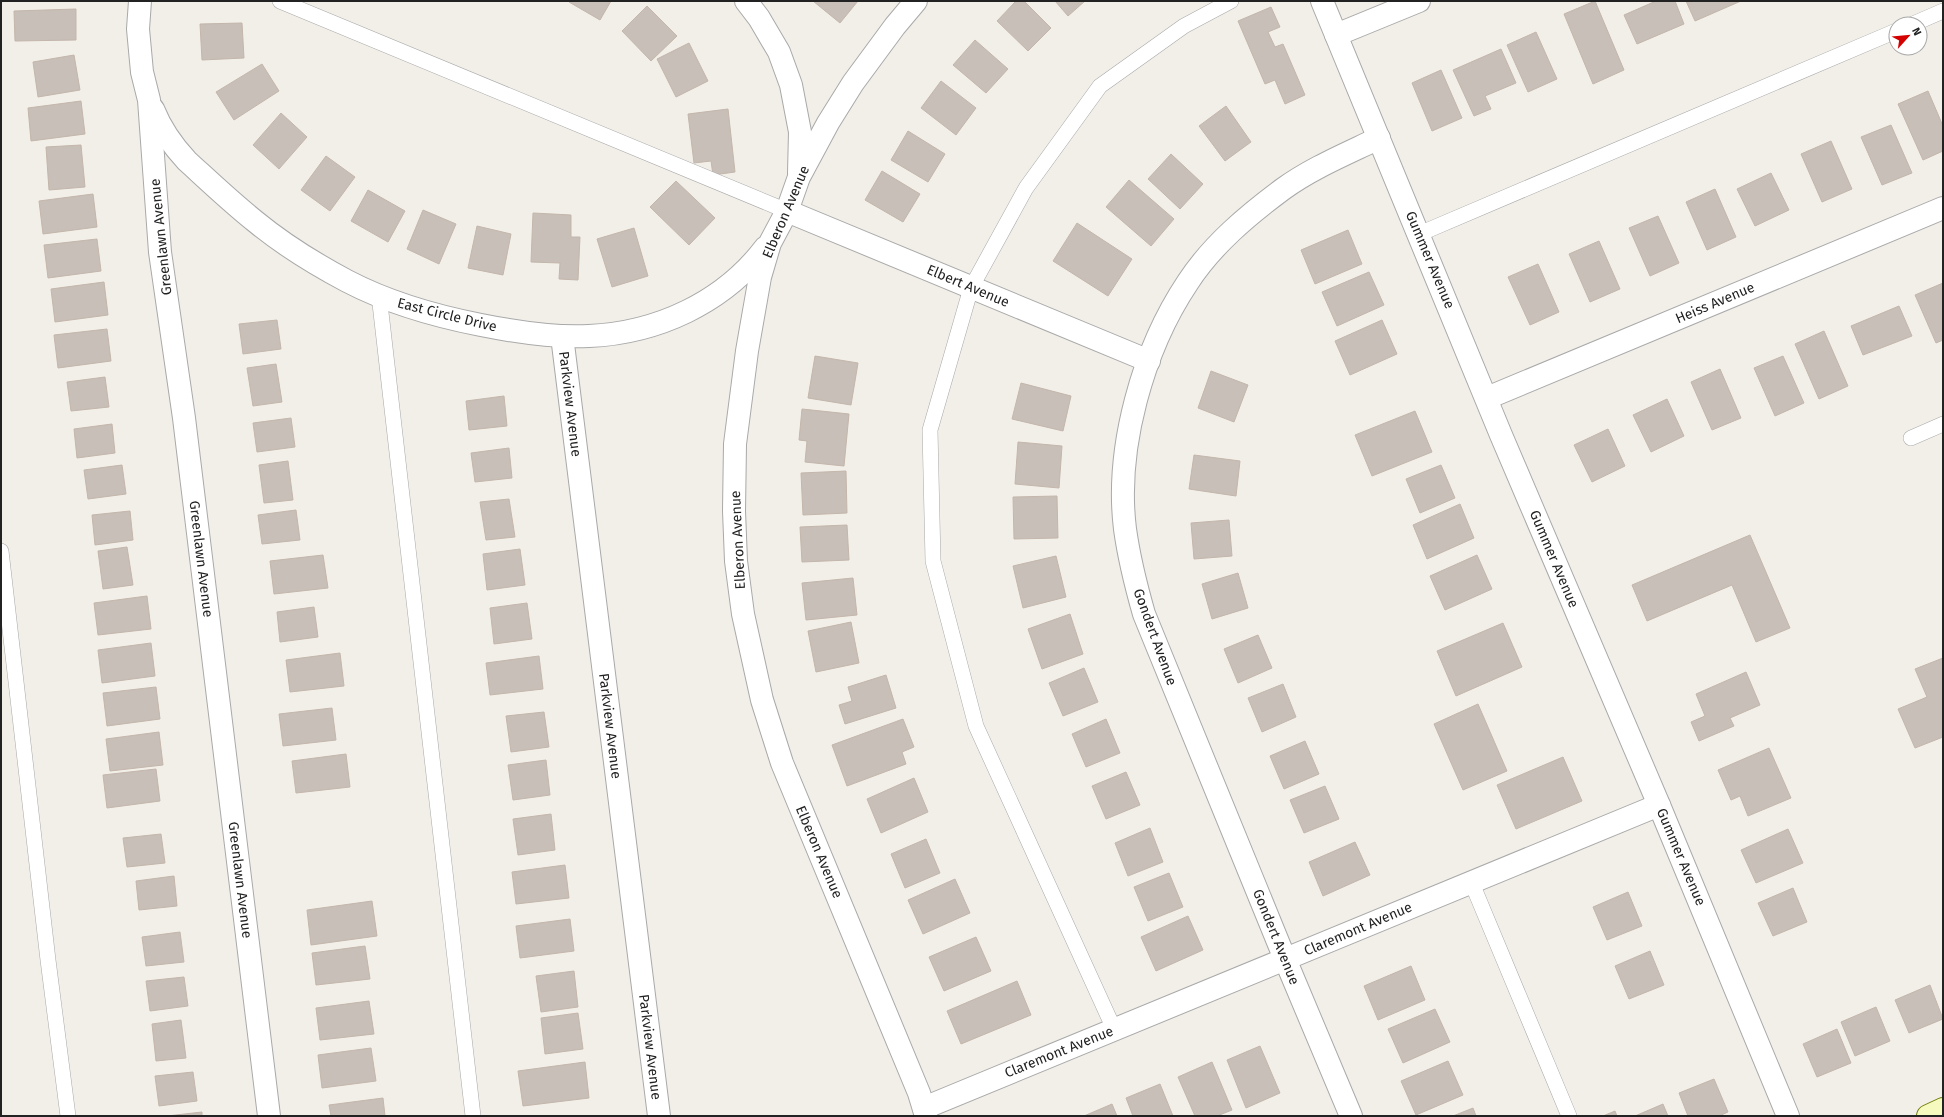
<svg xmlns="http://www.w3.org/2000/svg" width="1944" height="1117" font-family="'Fira Sans',sans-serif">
	<rect width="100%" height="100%" fill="#f2efe9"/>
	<g fill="#c7bfb8" stroke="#c4b6ab">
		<path d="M 570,1 L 611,1 L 600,20 L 569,2 Z"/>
		<path d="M 813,1 L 858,1 L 840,23 Z"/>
		<path d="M 1016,1 L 1024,1 L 1051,28 L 1028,51 L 997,21 Z"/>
		<path d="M 1055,1 L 1085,1 L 1068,16 Z"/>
		<path d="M 1595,1 L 1624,70 L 1593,84 L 1564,14 Z"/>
		<path d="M 1656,1 L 1675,1 L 1684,24 L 1637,44 L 1624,15 Z"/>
		<path d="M 1686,1 L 1741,1 L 1695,21 Z"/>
		<path d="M 647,6 L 677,36 L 651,61 L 622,31 Z"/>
		<path d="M 1271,7 L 1280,27 L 1268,32 L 1275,47 L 1283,44 L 1305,95 L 1285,104 L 1275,80 L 1265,84 L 1238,21 Z"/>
		<path d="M 76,9 L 76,40 L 15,41 L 14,11 Z"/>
		<path d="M 242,23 L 244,58 L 202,60 L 200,24 Z"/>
		<path d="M 1536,32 L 1557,79 L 1528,92 L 1507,45 Z"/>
		<path d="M 975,40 L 1008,69 L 986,93 L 953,65 Z"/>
		<path d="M 689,43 L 708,81 L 676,97 L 657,59 Z"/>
		<path d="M 1501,49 L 1516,83 L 1485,96 L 1491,109 L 1474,116 L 1453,70 Z"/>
		<path d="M 74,55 L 80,90 L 38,97 L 33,62 Z"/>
		<path d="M 262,64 L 279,91 L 234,120 L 216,92 Z"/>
		<path d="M 1441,70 L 1462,118 L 1432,131 L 1412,83 Z"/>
		<path d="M 941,81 L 976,108 L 956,135 L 921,108 Z"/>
		<path d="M 1928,91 L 1943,126 L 1943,151 L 1923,160 L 1898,104 Z"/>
		<path d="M 81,101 L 85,134 L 31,141 L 28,108 Z"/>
		<path d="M 1226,106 L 1251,142 L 1225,161 L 1199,126 Z"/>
		<path d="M 728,109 L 735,172 L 713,175 L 711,161 L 694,163 L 688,114 Z"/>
		<path d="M 281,113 L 307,137 L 279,169 L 253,145 Z"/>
		<path d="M 1891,125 L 1912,173 L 1882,185 L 1861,137 Z"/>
		<path d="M 908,131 L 945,154 L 928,182 L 891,160 Z"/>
		<path d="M 1831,141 L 1852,189 L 1822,202 L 1801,154 Z"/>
		<path d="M 81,145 L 85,187 L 49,190 L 46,147 Z"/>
		<path d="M 1171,154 L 1203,184 L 1180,209 L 1148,179 Z"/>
		<path d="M 326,156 L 355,177 L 330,211 L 301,190 Z"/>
		<path d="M 882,171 L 920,194 L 903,222 L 865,200 Z"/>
		<path d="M 1771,173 L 1789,210 L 1755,226 L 1737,189 Z"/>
		<path d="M 1129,180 L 1174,219 L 1151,246 L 1106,207 Z"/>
		<path d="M 676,181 L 715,218 L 689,245 L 650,207 Z"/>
		<path d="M 1715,189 L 1736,237 L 1707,250 L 1686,202 Z"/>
		<path d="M 368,190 L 405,211 L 388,242 L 351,221 Z"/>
		<path d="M 93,194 L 97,227 L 43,234 L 39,201 Z"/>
		<path d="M 423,210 L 456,224 L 439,264 L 407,249 Z"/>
		<path d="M 533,213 L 571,215 L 571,237 L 580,237 L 578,280 L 559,279 L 560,263 L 531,262 Z"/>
		<path d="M 1658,216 L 1679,263 L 1650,276 L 1629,228 Z"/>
		<path d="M 1077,223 L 1132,259 L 1108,296 L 1053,261 Z"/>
		<path d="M 477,226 L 511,234 L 503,275 L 468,268 Z"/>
		<path d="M 634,228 L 648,276 L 612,287 L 597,239 Z"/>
		<path d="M 1348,230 L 1362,264 L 1315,284 L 1301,250 Z"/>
		<path d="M 97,239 L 101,271 L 48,278 L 44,245 Z"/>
		<path d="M 1599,241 L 1620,289 L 1590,302 L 1569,254 Z"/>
		<path d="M 1538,264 L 1559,312 L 1530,325 L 1508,277 Z"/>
		<path d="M 1369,272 L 1384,305 L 1337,326 L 1322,292 Z"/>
		<path d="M 104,282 L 108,315 L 55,322 L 51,289 Z"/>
		<path d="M 1943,283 L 1943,340 L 1936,343 L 1915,295 Z"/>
		<path d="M 1899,306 L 1912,336 L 1863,355 L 1851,326 Z"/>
		<path d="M 277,320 L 281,349 L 243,354 L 239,324 Z"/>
		<path d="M 1382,320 L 1397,354 L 1350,375 L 1335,341 Z"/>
		<path d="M 107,329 L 111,361 L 58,368 L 54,335 Z"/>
		<path d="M 1824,331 L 1848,386 L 1819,399 L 1795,344 Z"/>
		<path d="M 815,356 L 858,363 L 851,405 L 808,398 Z"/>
		<path d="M 1783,356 L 1804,403 L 1775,416 L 1754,368 Z"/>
		<path d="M 276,364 L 282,402 L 253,406 L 247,368 Z"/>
		<path d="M 1720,369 L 1741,418 L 1712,430 L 1691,382 Z"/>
		<path d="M 1211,371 L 1248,385 L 1234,422 L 1198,408 Z"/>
		<path d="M 105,377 L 109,407 L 71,411 L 67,382 Z"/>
		<path d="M 1021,383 L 1071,396 L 1063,431 L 1012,419 Z"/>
		<path d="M 504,396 L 507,426 L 469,430 L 466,401 Z"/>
		<path d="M 1667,399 L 1684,436 L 1651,452 L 1633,415 Z"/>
		<path d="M 802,409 L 849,414 L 844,466 L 805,462 L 807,441 L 799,440 Z"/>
		<path d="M 1415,411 L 1432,452 L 1372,476 L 1355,435 Z"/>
		<path d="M 291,418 L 295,447 L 257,452 L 253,423 Z"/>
		<path d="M 112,424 L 115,453 L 77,458 L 74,429 Z"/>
		<path d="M 1608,429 L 1625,466 L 1592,482 L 1574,445 Z"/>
		<path d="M 1018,442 L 1062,446 L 1059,488 L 1015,484 Z"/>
		<path d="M 509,448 L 512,478 L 475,482 L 471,453 Z"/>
		<path d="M 1194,455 L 1240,461 L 1236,496 L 1189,489 Z"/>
		<path d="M 288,461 L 293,500 L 264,503 L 259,465 Z"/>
		<path d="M 122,465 L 126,494 L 88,499 L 84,470 Z"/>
		<path d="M 1441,465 L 1455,498 L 1420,513 L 1406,479 Z"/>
		<path d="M 846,471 L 847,513 L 803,515 L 801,473 Z"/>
		<path d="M 1057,496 L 1058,538 L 1014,539 L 1013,497 Z"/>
		<path d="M 509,499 L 515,537 L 486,540 L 480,502 Z"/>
		<path d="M 1460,504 L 1474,538 L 1427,559 L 1413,525 Z"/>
		<path d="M 296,510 L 300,540 L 262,544 L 258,515 Z"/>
		<path d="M 130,511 L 133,540 L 95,545 L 92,515 Z"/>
		<path d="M 1229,520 L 1232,556 L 1194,559 L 1191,523 Z"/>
		<path d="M 847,525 L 849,560 L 802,562 L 800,527 Z"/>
		<path d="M 1750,535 L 1790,628 L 1756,642 L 1732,585 L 1647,621 L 1632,585 Z"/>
		<path d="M 127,547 L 133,585 L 103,589 L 98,551 Z"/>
		<path d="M 520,549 L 525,585 L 487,590 L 483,554 Z"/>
		<path d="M 323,555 L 328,588 L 274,594 L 270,561 Z"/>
		<path d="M 1477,555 L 1492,589 L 1445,610 L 1430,576 Z"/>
		<path d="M 1056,556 L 1066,597 L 1023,608 L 1013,566 Z"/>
		<path d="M 1238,573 L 1248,608 L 1212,619 L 1202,584 Z"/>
		<path d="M 853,578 L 857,615 L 806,620 L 802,583 Z"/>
		<path d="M 147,596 L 151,629 L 98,635 L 94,603 Z"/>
		<path d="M 527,603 L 532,639 L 494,644 L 490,608 Z"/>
		<path d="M 314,607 L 318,637 L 280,642 L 277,612 Z"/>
		<path d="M 1070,614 L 1083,654 L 1042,669 L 1028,629 Z"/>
		<path d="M 851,622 L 859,663 L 816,672 L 808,631 Z"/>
		<path d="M 1503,623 L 1522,667 L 1456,696 L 1437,651 Z"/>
		<path d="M 1258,635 L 1272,668 L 1238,683 L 1224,649 Z"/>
		<path d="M 151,643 L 155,676 L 102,683 L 98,650 Z"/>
		<path d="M 340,653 L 344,686 L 290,692 L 286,660 Z"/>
		<path d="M 539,656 L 543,689 L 490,695 L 486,663 Z"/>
		<path d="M 1943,658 L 1943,737 L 1915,748 L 1898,709 L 1927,697 L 1915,669 Z"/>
		<path d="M 1084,668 L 1098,702 L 1063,716 L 1049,683 Z"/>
		<path d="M 1746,672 L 1760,705 L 1730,718 L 1734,726 L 1699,741 L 1691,722 L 1705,716 L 1696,694 Z"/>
		<path d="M 886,675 L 896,708 L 845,724 L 839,705 L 852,701 L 848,687 Z"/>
		<path d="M 1283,684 L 1296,717 L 1262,732 L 1248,698 Z"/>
		<path d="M 156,687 L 160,719 L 107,726 L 103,693 Z"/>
		<path d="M 1478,704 L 1507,771 L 1463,790 L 1434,724 Z"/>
		<path d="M 332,708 L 336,740 L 283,746 L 279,714 Z"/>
		<path d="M 544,712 L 549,747 L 511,752 L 506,716 Z"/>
		<path d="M 903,719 L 914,747 L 902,752 L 906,764 L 847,786 L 832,745 Z"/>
		<path d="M 1106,719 L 1120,753 L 1086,767 L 1072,734 Z"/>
		<path d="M 159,732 L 163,765 L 110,771 L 106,739 Z"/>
		<path d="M 1305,741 L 1319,774 L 1284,789 L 1270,756 Z"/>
		<path d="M 1769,748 L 1791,798 L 1748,816 L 1740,796 L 1731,800 L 1718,770 Z"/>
		<path d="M 346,754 L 350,787 L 296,793 L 292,761 Z"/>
		<path d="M 1563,757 L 1582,801 L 1516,829 L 1497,785 Z"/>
		<path d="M 546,760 L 550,795 L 513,800 L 508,765 Z"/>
		<path d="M 156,769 L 160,801 L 107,808 L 103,775 Z"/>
		<path d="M 1126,772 L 1140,805 L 1106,819 L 1092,786 Z"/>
		<path d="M 914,778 L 928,812 L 881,833 L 867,799 Z"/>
		<path d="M 1325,786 L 1339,819 L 1304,833 L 1290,800 Z"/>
		<path d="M 551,814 L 555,850 L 518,855 L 513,819 Z"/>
		<path d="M 1150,828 L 1163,862 L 1128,876 L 1115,843 Z"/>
		<path d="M 1788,829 L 1803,863 L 1756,883 L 1741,850 Z"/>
		<path d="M 161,834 L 165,863 L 127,867 L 123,838 Z"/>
		<path d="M 926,839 L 940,873 L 905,888 L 891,854 Z"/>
		<path d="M 1355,842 L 1370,875 L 1323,896 L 1309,862 Z"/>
		<path d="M 565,865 L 569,898 L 516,904 L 512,872 Z"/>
		<path d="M 1169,873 L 1183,907 L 1148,921 L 1134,887 Z"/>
		<path d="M 174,876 L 177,906 L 139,910 L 136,881 Z"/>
		<path d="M 955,879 L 970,913 L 923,934 L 908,900 Z"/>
		<path d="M 1793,888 L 1807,922 L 1773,936 L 1758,903 Z"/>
		<path d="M 1628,892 L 1642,926 L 1607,940 L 1593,907 Z"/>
		<path d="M 372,901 L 377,936 L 311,945 L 307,910 Z"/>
		<path d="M 1188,916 L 1203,950 L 1156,971 L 1141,937 Z"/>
		<path d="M 570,919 L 574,951 L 520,958 L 516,926 Z"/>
		<path d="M 180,932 L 184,962 L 146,966 L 142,937 Z"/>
		<path d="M 976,937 L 991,971 L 944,991 L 929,957 Z"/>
		<path d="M 365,946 L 370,979 L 316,985 L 312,953 Z"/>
		<path d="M 1650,951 L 1664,985 L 1629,999 L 1615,966 Z"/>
		<path d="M 1411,966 L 1425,1000 L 1378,1020 L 1364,986 Z"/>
		<path d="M 574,971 L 578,1007 L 541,1012 L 536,976 Z"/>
		<path d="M 184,977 L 188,1006 L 150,1011 L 146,981 Z"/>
		<path d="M 1017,981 L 1031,1015 L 961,1044 L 947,1011 Z"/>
		<path d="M 1930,985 L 1943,1019 L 1909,1033 L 1895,1000 Z"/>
		<path d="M 369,1001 L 374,1034 L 320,1040 L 316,1008 Z"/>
		<path d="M 1876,1007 L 1890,1041 L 1855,1056 L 1841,1022 Z"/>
		<path d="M 1435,1009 L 1450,1042 L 1403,1063 L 1388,1029 Z"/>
		<path d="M 578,1013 L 583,1049 L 545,1054 L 541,1018 Z"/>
		<path d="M 181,1020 L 186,1058 L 156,1061 L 152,1024 Z"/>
		<path d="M 1837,1029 L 1851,1063 L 1817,1077 L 1803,1044 Z"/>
		<path d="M 1260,1046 L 1280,1093 L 1246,1108 L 1227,1060 Z"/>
		<path d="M 371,1048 L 376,1081 L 322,1088 L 318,1055 Z"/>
		<path d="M 1448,1061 L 1463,1095 L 1416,1115 L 1401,1081 Z"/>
		<path d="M 585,1062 L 589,1098 L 523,1106 L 518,1071 Z"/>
		<path d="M 1212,1062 L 1232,1110 L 1217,1116 L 1195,1116 L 1178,1077 Z"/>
		<path d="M 193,1072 L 197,1101 L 159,1106 L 155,1076 Z"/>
		<path d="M 1714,1079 L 1728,1112 L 1719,1116 L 1688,1116 L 1679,1093 Z"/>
		<path d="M 1160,1084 L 1173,1116 L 1133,1116 L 1126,1098 Z"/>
		<path d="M 383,1098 L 385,1116 L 331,1116 L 329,1105 Z"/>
		<path d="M 1112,1104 L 1117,1116 L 1084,1116 Z"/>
		<path d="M 1663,1104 L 1668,1116 L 1635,1116 Z"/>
		<path d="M 1473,1108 L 1476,1116 L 1453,1116 Z"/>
		<path d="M 1615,1111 L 1617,1116 L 1603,1116 Z"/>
		<path d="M 202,1112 L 202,1116 L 167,1116 Z"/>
	</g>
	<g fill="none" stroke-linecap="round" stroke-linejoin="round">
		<defs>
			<g id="service">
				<path d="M 280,1 L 787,211"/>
				<path d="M 1913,24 L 1943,11"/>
				<path d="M 1419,234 L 1896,31"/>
				<path d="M 379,295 L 473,1116"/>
				<path d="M 1911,438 L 1943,424"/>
				<path d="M 1,551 L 48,960 L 68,1116"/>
				<path d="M 1471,881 L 1569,1116"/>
				<path d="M 1114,1029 L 976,726 L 933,561 L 930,430 L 971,288 L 1026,188 L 1100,86 L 1184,26 L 1231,1"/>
			</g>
			<g id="minor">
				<path d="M 140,1 L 138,29 L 142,72 L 149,100 L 160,252 L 184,418 L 269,1116"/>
				<path d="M 746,1 L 759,18 L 779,52 L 791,85 L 800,132 L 799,173"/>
				<path d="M 916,1 L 895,26 L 853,83 L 828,123 L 799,177 L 787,211 L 770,243 L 760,277 L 747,351 L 735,444 L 734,511 L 736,561 L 743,614 L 762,700 L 782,763 L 919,1093 L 926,1116"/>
				<path d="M 1322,1 L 1501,435 L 1659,805 L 1788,1116"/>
				<path d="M 1336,35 L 1419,1"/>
				<path d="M 153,109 C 161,129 172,145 187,161 C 210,182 232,203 256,222 C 284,245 315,264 347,281 C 389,303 435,316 481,325 C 516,332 553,338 589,336 C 657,333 723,303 765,248"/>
				<path d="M 787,211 L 1149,361"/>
				<path d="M 562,336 L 659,1116"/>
				<path d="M 1487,398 L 1943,208"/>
				<path d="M 924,1108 L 1659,805"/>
				<path d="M 1351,1116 L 1285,959 L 1144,614 C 1136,586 1129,558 1125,529 C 1115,448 1143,349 1188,282 C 1212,245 1248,215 1283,189 C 1312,168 1346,154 1379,138"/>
			</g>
			<path id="secondary" d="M 1928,1116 L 1943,1109"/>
		</defs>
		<use href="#service" stroke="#a9a9a9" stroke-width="16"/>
		<use href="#minor" stroke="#a9a9a9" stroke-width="24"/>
		<use href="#secondary" stroke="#707d05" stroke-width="24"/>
		<use href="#service" stroke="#fff" stroke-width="15"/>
		<use href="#minor" stroke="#fff" stroke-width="22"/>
		<use href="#secondary" stroke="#f7fabf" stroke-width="22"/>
	</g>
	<g text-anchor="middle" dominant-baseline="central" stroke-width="3" stroke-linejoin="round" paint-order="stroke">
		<g font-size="14" fill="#222" stroke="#fff">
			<text transform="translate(786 212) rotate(-67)">Elberon Avenue</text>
			<text transform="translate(161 237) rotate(-96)">Greenlawn Avenue</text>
			<text transform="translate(1430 260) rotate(67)">Gummer Avenue</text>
			<text transform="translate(968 286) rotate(23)">Elbert Avenue</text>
			<text transform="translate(1715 303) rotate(-23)">Heiss Avenue</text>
			<text transform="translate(447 315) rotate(14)">East Circle Drive</text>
			<text transform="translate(570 404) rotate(83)">Parkview Avenue</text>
			<text transform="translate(738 540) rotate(-93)">Elberon Avenue</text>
			<text transform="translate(201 559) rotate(83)">Greenlawn Avenue</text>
			<text transform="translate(1554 559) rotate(67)">Gummer Avenue</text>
			<text transform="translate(1155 637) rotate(70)">Gondert Avenue</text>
			<text transform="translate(610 726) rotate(83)">Parkview Avenue</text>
			<text transform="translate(819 852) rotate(67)">Elberon Avenue</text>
			<text transform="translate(1681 857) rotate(67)">Gummer Avenue</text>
			<text transform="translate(240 880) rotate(83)">Greenlawn Avenue</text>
			<text transform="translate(1358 929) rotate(-23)">Claremont Avenue</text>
			<text transform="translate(1276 937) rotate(68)">Gondert Avenue</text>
			<text transform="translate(650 1047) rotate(83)">Parkview Avenue</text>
			<text transform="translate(1059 1052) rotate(-22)">Claremont Avenue</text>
		</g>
	</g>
	<rect width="1944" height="1117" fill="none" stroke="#222222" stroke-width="4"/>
	<g transform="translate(1908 36) rotate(63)"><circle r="19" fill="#ffffff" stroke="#a7a7a7"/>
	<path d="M0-3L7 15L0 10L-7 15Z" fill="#d40000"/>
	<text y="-6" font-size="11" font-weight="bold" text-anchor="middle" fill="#222222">N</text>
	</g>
</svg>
